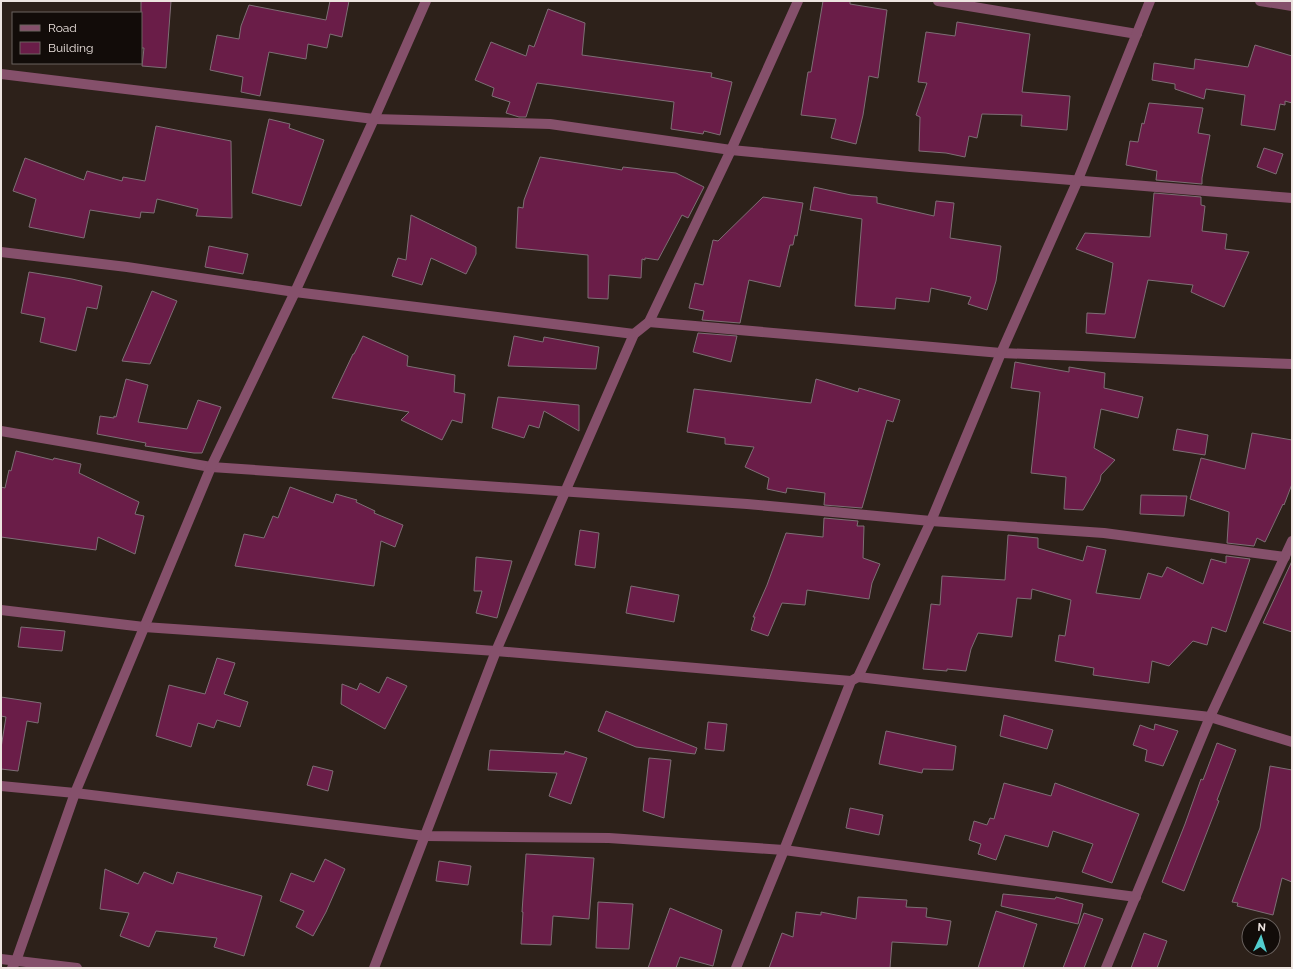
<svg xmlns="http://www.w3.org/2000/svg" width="1293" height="969" font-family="Raleway,sans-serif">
	<rect width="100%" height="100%" fill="#2d211a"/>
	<g fill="#6a1d48" stroke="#7e6e75">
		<path d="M 141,1 L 171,1 L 166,68 L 142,66 L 144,48 L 141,48 Z"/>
		<path d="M 330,1 L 349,1 L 342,37 L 330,34 L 327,48 L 308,44 L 306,59 L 269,52 L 260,96 L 241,92 L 243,77 L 210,70 L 217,35 L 239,39 L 241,26 L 249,5 L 326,20 Z"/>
		<path d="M 823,1 L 850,1 L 850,4 L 887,10 L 878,78 L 869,76 L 863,115 L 856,144 L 831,138 L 836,119 L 801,115 L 808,72 L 811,72 Z"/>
		<path d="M 548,9 L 585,23 L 582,55 L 712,73 L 711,77 L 732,82 L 720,135 L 704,131 L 703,134 L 671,129 L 674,102 L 537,83 L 526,117 L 519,117 L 506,113 L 510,102 L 492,96 L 494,88 L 475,80 L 491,42 L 526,56 L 529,45 L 534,47 Z"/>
		<path d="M 957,22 L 1030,34 L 1022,92 L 1070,96 L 1067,130 L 1021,126 L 1022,115 L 982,114 L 977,138 L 969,136 L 965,157 L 946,153 L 919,151 L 920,117 L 916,115 L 927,83 L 918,82 L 926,32 L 955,36 Z"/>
		<path d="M 1255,45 L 1292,56 L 1292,103 L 1285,101 L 1285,105 L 1280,104 L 1275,130 L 1241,125 L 1245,95 L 1206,89 L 1204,99 L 1175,89 L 1175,84 L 1152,80 L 1154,63 L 1194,69 L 1195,59 L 1248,67 Z"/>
		<path d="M 1149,103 L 1203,108 L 1198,133 L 1210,135 L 1202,178 L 1202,184 L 1156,180 L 1157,171 L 1126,165 L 1130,141 L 1138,142 L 1142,123 L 1144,124 Z"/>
		<path d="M 269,119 L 290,124 L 289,128 L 324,140 L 301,206 L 252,193 Z"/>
		<path d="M 156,126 L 231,141 L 232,218 L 196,216 L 198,209 L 157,199 L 154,213 L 141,212 L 140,218 L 90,210 L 84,238 L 29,227 L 36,199 L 13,191 L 25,158 L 84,180 L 87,171 L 122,181 L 123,177 L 145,181 Z"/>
		<path d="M 1264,148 L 1283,154 L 1276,174 L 1257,167 Z"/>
		<path d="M 540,157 L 622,170 L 623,167 L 676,173 L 704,187 L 688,218 L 682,215 L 658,260 L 645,258 L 645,260 L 642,259 L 641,278 L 609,275 L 608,299 L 588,298 L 588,255 L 516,248 L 518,207 L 523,208 L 524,200 Z"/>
		<path d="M 814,187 L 851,195 L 877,197 L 877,203 L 934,216 L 936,201 L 954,203 L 950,238 L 1001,246 L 996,281 L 987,310 L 968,304 L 971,297 L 931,288 L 929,302 L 896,298 L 895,309 L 855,306 L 862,219 L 810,210 Z"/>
		<path d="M 1154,193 L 1201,197 L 1201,205 L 1205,206 L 1202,231 L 1227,234 L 1225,249 L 1249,252 L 1224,307 L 1191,292 L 1193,285 L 1148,280 L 1135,338 L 1086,333 L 1087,313 L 1105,314 L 1111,278 L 1113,263 L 1076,249 L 1085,233 L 1150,237 Z"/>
		<path d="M 763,197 L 803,203 L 797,236 L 795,235 L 793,245 L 790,245 L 780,287 L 749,280 L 740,323 L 702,320 L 704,311 L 689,308 L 695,283 L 703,285 L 713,240 L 718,241 Z"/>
		<path d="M 411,215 L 476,247 L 476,254 L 466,274 L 431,258 L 422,285 L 392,276 L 398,258 L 406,260 Z"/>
		<path d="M 209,246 L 248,254 L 243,274 L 205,267 Z"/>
		<path d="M 29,272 L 72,279 L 102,286 L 97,309 L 87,307 L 76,351 L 40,342 L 45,318 L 21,313 Z"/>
		<path d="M 152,291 L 177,301 L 150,364 L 122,361 Z"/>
		<path d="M 698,333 L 737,336 L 731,362 L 693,352 Z"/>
		<path d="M 363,336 L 408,356 L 407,366 L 455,375 L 454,392 L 465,394 L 462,423 L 452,420 L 442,440 L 401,420 L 409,412 L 332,398 L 353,354 L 354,354 Z"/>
		<path d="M 514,336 L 543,342 L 544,337 L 599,347 L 596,369 L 508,366 Z"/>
		<path d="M 1015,362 L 1069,372 L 1069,367 L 1105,373 L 1104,388 L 1143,397 L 1138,418 L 1101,409 L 1094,448 L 1115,460 L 1101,475 L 1100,481 L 1083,510 L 1064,509 L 1066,477 L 1031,473 L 1040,392 L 1011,388 Z"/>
		<path d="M 126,379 L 148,385 L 138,422 L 187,429 L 198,400 L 221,407 L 202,453 L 194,453 L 145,446 L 146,443 L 97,434 L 100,416 L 114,418 L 114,416 L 116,417 Z"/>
		<path d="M 816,379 L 858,392 L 859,388 L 900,400 L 893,422 L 887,420 L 862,508 L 824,505 L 825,493 L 787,488 L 786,493 L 767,489 L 769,478 L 745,467 L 754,447 L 725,444 L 725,438 L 687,432 L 694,389 L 811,403 Z"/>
		<path d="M 498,397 L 579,405 L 579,431 L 544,411 L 539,428 L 529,425 L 524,438 L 492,428 Z"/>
		<path d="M 1177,429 L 1208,435 L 1205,455 L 1173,450 Z"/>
		<path d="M 1252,433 L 1292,440 L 1292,484 L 1284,505 L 1283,504 L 1265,542 L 1257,538 L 1254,546 L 1227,543 L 1229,512 L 1190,499 L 1201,458 L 1245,469 Z"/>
		<path d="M 16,451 L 53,460 L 54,458 L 81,464 L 79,473 L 139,502 L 135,514 L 144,516 L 135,554 L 98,537 L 96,550 L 1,537 L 1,487 L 5,488 L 9,470 L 11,471 Z"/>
		<path d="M 290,487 L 333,503 L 336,494 L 357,500 L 356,502 L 375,511 L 374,513 L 403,525 L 395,547 L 381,541 L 374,586 L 235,566 L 244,534 L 264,538 L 273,516 L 278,518 Z"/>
		<path d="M 1141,495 L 1187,496 L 1184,516 L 1140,514 Z"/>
		<path d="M 824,518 L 858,521 L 857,526 L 864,526 L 863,558 L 880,564 L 872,583 L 869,599 L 807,590 L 805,605 L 782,603 L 768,636 L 751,630 L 755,617 L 753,617 L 767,585 L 786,533 L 823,537 Z"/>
		<path d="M 580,530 L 599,533 L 595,568 L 575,565 Z"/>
		<path d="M 1008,535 L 1038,538 L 1038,548 L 1083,561 L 1087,546 L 1106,550 L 1096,593 L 1140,599 L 1148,573 L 1162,577 L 1167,567 L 1203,584 L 1211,559 L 1226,563 L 1226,556 L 1250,559 L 1226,632 L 1212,627 L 1207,645 L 1193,641 L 1169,666 L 1152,661 L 1149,683 L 1093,675 L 1094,668 L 1055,661 L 1059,635 L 1065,636 L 1071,600 L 1032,589 L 1031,599 L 1017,598 L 1012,637 L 978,633 L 971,649 L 966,671 L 947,669 L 947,671 L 923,669 L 931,604 L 940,605 L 942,576 L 1005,580 Z"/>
		<path d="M 476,557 L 512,561 L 497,618 L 476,613 L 482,591 L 474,591 Z"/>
		<path d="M 1292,561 L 1292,632 L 1263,623 Z"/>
		<path d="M 631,586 L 679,595 L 674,622 L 626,613 Z"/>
		<path d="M 21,627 L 65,631 L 62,651 L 18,647 Z"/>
		<path d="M 217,658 L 235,663 L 224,694 L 248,702 L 240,727 L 217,720 L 214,728 L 198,723 L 191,747 L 156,736 L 169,685 L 205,694 Z"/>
		<path d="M 387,677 L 407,686 L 385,729 L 341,704 L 342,684 L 357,690 L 360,683 L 379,693 Z"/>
		<path d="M 1,697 L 41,703 L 38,723 L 27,721 L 18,771 L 1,769 L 1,748 L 6,717 L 1,716 Z"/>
		<path d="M 606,711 L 697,748 L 695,754 L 636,747 L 598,731 Z"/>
		<path d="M 1004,715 L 1053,730 L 1047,749 L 1000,736 Z"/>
		<path d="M 708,722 L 727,724 L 724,751 L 705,749 Z"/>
		<path d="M 1155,724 L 1178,731 L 1163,766 L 1145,761 L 1147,750 L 1133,745 L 1140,725 L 1154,730 Z"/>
		<path d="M 886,731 L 956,746 L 953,770 L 923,769 L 922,773 L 879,764 Z"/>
		<path d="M 1217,743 L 1236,750 L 1217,800 L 1219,801 L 1184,891 L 1162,882 L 1185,824 L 1201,779 L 1203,780 Z"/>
		<path d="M 490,750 L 564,754 L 565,751 L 587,758 L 571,804 L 549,796 L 557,773 L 488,770 Z"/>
		<path d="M 649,758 L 671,760 L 664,818 L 643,811 Z"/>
		<path d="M 313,766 L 333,771 L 328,791 L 307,785 Z"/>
		<path d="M 1270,766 L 1292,770 L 1292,882 L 1282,878 L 1273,915 L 1237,906 L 1238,903 L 1232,902 L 1260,828 Z"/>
		<path d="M 1004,783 L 1051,796 L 1055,783 L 1139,814 L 1112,883 L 1082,872 L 1093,844 L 1053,831 L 1048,847 L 1005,835 L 996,860 L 978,854 L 981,844 L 969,840 L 974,821 L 987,825 L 990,818 L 994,819 Z"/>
		<path d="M 850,808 L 883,815 L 879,835 L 846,828 Z"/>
		<path d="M 526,854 L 594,858 L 589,919 L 553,916 L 551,945 L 521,944 L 523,912 L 522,912 Z"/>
		<path d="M 325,859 L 345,869 L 326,912 L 313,936 L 296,927 L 304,911 L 280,901 L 291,873 L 314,882 Z"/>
		<path d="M 439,861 L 471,866 L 468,885 L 436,881 Z"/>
		<path d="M 105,869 L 138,884 L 144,872 L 173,884 L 177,872 L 262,896 L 244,956 L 214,947 L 217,938 L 156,931 L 149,947 L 120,936 L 129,913 L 100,909 Z"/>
		<path d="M 1003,894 L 1055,899 L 1056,897 L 1083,904 L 1078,924 L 1001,906 Z"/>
		<path d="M 858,897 L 907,900 L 906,907 L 927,908 L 926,917 L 951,921 L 947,945 L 892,942 L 890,968 L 769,968 L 782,933 L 793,937 L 796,912 L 821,915 L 821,912 L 856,919 Z"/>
		<path d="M 598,902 L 633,904 L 629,949 L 596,948 Z"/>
		<path d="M 670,908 L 722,930 L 713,966 L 680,957 L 676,968 L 648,968 Z"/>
		<path d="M 996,911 L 1037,924 L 1023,968 L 978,968 Z"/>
		<path d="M 1084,913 L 1103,919 L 1084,968 L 1063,968 Z"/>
		<path d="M 1144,933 L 1167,941 L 1157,968 L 1131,968 Z"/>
	</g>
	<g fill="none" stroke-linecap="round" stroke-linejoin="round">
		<g stroke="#85506b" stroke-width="10">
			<path d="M 938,1 L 1137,34"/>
			<path d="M 1260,1 L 1292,6"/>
			<path d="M 1,74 L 374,119 L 550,124 L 731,150 L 910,167 L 1292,198"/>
			<path d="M 1,252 L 127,267 L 295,292 L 634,334"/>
			<path d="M 649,322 L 1001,353 L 1292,364"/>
			<path d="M 1,431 L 211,467 L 747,504 L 931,521 L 1104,533 L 1285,557"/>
			<path d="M 1,610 L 144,627 L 496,651 L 851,681"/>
			<path d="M 858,677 L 1210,717 L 1292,742"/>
			<path d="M 1,786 L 75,793 L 426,836 L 609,838 L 784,850 L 1136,897"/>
			<path d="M 1,959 L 77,968"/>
			<path d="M 12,968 L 16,961 L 75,793 L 211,467 L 295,292 L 374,119 L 426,1"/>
			<path d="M 374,968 L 496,651 L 565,492 L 634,334 L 649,322 L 731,150 L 798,1"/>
			<path d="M 736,968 L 784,850 L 851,681 L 858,677 L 931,521 L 1001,353 L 1077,182 L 1150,1"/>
			<path d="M 1106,968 L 1210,717 L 1292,541"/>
		</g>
	</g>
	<rect width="1293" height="969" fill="none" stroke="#ede4e0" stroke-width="4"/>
	<rect x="12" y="12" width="130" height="52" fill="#120c09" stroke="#6a625f"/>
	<rect x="20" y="25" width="20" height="6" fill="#85506b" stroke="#6a625f"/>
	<text x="48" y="32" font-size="12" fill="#ede4e0">Road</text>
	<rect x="20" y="42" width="20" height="12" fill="#6a1d48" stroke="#6a625f"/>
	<text x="48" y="52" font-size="12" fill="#ede4e0">Building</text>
	<g transform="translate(1261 937) rotate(4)"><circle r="19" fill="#120c09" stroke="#6a625f"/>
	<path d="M0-3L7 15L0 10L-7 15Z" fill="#52cdce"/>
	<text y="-6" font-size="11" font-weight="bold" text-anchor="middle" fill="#ede4e0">N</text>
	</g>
</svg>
